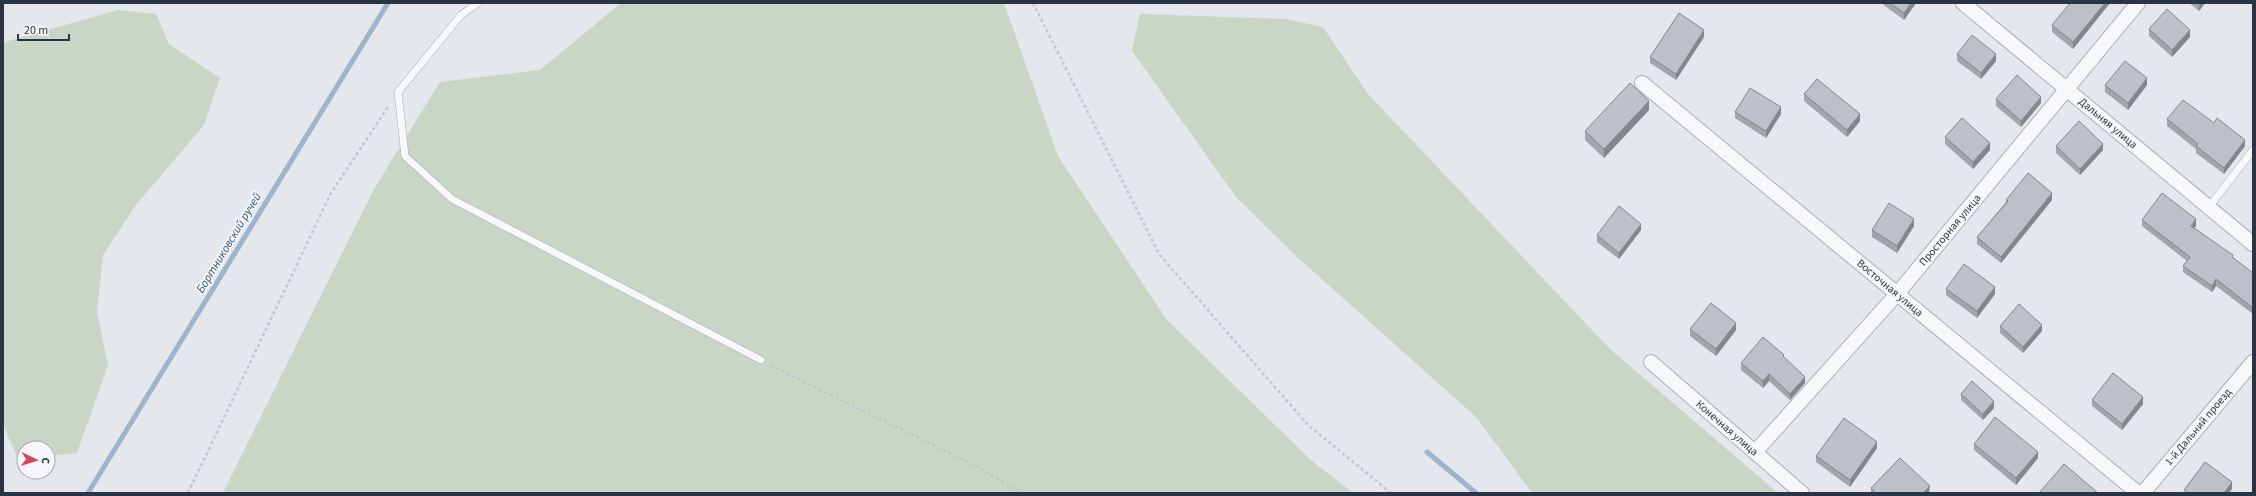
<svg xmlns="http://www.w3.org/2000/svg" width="2256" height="496" font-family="'Source Sans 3',sans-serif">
	<rect width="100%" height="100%" fill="#e4e7ec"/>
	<g fill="#c9d6c5">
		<path d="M 621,3 L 1004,3 L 1058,156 L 1167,320 L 1312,461 L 1353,493 L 223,493 L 374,189 L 440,82 L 540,70 Z"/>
		<path d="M 118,10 L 156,14 L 169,44 L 220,78 L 204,125 L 135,206 L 103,255 L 97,312 L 108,365 L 77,453 L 48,456 L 48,448 L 24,448 L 24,458 L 18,459 L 3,424 L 3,45 L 5,42 Z"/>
		<path d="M 1140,14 L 1285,19 L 1323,27 L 1368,94 L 1610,349 L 1778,493 L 1532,493 L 1476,417 L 1297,257 L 1236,197 L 1132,51 Z"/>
	</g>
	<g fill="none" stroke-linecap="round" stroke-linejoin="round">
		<g stroke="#9fb4cc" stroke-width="5">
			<path d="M 1427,452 L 1476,493"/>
			<path d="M 88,493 L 388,3"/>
		</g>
		<defs>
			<g id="lane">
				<path d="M 478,3 L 461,15 L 398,92 L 405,156 L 452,199 L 761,360"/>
				<path d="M 2209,207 L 2253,150"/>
			</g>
			<g id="street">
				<path d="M 1963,3 L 2253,244"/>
				<path d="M 1642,83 L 2138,493"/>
				<path d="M 1651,362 L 1802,493"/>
				<path d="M 1755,452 L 1897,294 L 2138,3"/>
				<path d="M 2143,493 L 2253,362"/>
			</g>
		</defs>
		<use href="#lane" stroke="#a9aeb7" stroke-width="8"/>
		<use href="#street" stroke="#a9aeb7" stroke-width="16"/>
		<g stroke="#c2c5cb" stroke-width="2.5" stroke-dasharray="3 3" stroke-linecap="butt">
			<path d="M 1033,3 L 1159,254 L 1308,425 L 1391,493"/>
			<path d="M 771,365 L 973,465 L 1022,493"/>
			<path d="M 188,493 L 331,193 L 388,107"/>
		</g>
		<use href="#lane" stroke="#f7f8fa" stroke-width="7"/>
		<use href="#street" stroke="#f7f8fa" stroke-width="14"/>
	</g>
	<g fill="#a1a5ae">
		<path d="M 1881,3 L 1916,3 L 1904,20 Z"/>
		<path d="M 2110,3 L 2073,49 L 2052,32 L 2052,25 Z"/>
		<path d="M 2189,3 L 2205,3 L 2199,11 Z"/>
		<path d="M 2149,29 L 2190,37 L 2172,57 L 2149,36 Z"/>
		<path d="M 1704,37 L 1676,80 L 1650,63 L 1650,57 Z"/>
		<path d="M 1957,54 L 1996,61 L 1981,79 L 1957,61 Z"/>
		<path d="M 2105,85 L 2147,85 L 2128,110 L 2105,92 Z"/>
		<path d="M 1804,94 L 1860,121 L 1847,137 L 1804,101 Z"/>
		<path d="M 1996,99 L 2041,103 L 2021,127 L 1996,106 Z"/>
		<path d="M 1649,110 L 1604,158 L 1585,140 L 1585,131 Z"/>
		<path d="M 1735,112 L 1781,114 L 1766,138 L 1735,118 Z"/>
		<path d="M 2167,119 L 2245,146 L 2224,174 L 2196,153 L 2196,149 L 2167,126 Z"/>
		<path d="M 1945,137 L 1990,150 L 1973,169 L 1945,144 Z"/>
		<path d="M 2056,146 L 2103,150 L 2080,175 L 2056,153 Z"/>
		<path d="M 2006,200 L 2052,200 L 2001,263 L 1977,244 L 1977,237 L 2006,202 Z"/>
		<path d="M 2142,220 L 2196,226 L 2194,228 L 2253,273 L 2253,314 L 2216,286 L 2212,292 L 2183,272 L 2183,266 L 2187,261 L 2142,226 Z"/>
		<path d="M 1914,226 L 1897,253 L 1872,237 L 1872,230 Z"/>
		<path d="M 1641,230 L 1619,259 L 1597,242 L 1597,235 Z"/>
		<path d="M 1946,289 L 1995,294 L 1977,318 L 1946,295 Z"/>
		<path d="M 2000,326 L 2042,331 L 2023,353 L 2000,333 Z"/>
		<path d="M 1690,329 L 1736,330 L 1716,356 L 1690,336 Z"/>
		<path d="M 1784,358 L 1805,383 L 1790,400 L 1769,381 L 1763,388 L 1741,370 L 1741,363 Z"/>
		<path d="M 1961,394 L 1994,408 L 1983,420 L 1961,400 Z"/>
		<path d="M 2092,400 L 2143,404 L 2122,430 L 2092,406 Z"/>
		<path d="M 1974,444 L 2038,458 L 2016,485 L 1974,450 Z"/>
		<path d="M 1877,448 L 1850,487 L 1816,462 L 1816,456 Z"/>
		<path d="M 1871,488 L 1930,493 L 1871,493 Z"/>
	</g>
	<g fill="#83868d">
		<path d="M 1911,3 L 1916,3 L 1904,20 L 1904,13 Z"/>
		<path d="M 2105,3 L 2110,3 L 2073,49 L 2073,42 Z"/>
		<path d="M 2200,3 L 2205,3 L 2199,11 L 2199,4 Z"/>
		<path d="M 1704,30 L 1704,37 L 1676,80 L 1676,74 Z"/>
		<path d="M 2190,30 L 2190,37 L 2172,57 L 2172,50 Z"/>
		<path d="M 1996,54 L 1996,61 L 1981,79 L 1981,73 Z"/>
		<path d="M 2147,78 L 2147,85 L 2128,110 L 2128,103 Z"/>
		<path d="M 2041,97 L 2041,103 L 2021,127 L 2021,121 Z"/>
		<path d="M 1649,101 L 1649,110 L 1604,158 L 1604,149 Z"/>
		<path d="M 1781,107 L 1781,114 L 1766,138 L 1766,131 Z"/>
		<path d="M 1860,114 L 1860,121 L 1847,137 L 1847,130 Z"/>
		<path d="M 2245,140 L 2245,146 L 2224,174 L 2224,168 Z"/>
		<path d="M 1990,143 L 1990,150 L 1973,169 L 1973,162 Z"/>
		<path d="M 2103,144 L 2103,150 L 2080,175 L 2080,169 Z"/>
		<path d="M 2052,193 L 2052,200 L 2001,263 L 2001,257 Z"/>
		<path d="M 1914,219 L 1914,226 L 1897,253 L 1897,246 Z"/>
		<path d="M 2196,219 L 2196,226 L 2191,232 L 2191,226 Z"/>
		<path d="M 1641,224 L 1641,230 L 1619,259 L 1619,253 Z"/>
		<path d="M 2216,279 L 2216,286 L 2212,292 L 2212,286 Z"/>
		<path d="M 1995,287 L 1995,294 L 1977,318 L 1977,311 Z"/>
		<path d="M 1736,323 L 1736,330 L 1716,356 L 1716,349 Z"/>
		<path d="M 2042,325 L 2042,331 L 2023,353 L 2023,347 Z"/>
		<path d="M 1769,374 L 1769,381 L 1763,388 L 1763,381 Z"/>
		<path d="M 1805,377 L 1805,383 L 1790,400 L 1790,394 Z"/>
		<path d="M 2143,397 L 2143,404 L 2122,430 L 2122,424 Z"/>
		<path d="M 1994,401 L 1994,408 L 1983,420 L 1983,414 Z"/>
		<path d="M 1877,442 L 1877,448 L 1850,487 L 1850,480 Z"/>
		<path d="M 2038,452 L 2038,458 L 2016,485 L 2016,478 Z"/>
		<path d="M 2232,482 L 2232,489 L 2229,493 L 2224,493 Z"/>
		<path d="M 1930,486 L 1929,493 L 1923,493 Z"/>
	</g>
	<g fill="#bbc0ca" stroke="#83868d">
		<path d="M 1890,3 L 1911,3 L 1904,13 Z"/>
		<path d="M 2070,3 L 2105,3 L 2073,42 L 2052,25 Z"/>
		<path d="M 2167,9 L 2190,30 L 2172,50 L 2149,29 Z"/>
		<path d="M 1679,13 L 1704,30 L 1676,74 L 1650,57 Z"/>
		<path d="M 1972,35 L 1996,54 L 1981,73 L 1957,54 Z"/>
		<path d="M 2125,61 L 2147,78 L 2128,103 L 2105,85 Z"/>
		<path d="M 2017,75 L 2041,97 L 2021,121 L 1996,99 Z"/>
		<path d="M 1817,79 L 1860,114 L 1847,130 L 1804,94 Z"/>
		<path d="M 1630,83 L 1649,101 L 1604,149 L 1585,131 Z"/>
		<path d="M 1750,88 L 1781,107 L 1766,131 L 1735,112 Z"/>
		<path d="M 2183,100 L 2214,123 L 2217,118 L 2245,140 L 2224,168 L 2196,146 L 2198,144 L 2167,119 Z"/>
		<path d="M 1962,118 L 1990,143 L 1973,162 L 1945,137 Z"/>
		<path d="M 2079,121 L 2103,144 L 2080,169 L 2056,146 Z"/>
		<path d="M 2028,173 L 2052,193 L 2001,257 L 1977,237 L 2008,201 L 2006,200 Z"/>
		<path d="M 2162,193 L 2196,219 L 2191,226 L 2233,255 L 2232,257 L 2253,273 L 2253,308 L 2216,279 L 2212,286 L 2183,266 L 2190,257 L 2142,220 Z"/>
		<path d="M 1889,203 L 1914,219 L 1897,246 L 1872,230 Z"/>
		<path d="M 1619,206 L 1641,224 L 1619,253 L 1597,235 Z"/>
		<path d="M 1964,264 L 1995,287 L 1977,311 L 1946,289 Z"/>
		<path d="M 1711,303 L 1736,323 L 1716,349 L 1690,329 Z"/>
		<path d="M 2019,304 L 2042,325 L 2023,347 L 2000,326 Z"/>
		<path d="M 1763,337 L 1784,355 L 1783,356 L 1805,377 L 1790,394 L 1769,374 L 1763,381 L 1741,363 Z"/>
		<path d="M 2113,373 L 2143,397 L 2122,424 L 2092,400 Z"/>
		<path d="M 1972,381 L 1994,401 L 1983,414 L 1961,394 Z"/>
		<path d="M 1995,417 L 2038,452 L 2016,478 L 1974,444 Z"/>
		<path d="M 1844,418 L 1877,442 L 1850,480 L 1816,456 Z"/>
		<path d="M 1900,458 L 1930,486 L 1923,493 L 1876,493 L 1871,488 Z"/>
		<path d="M 2205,462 L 2232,482 L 2224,493 L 2188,493 L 2184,490 Z"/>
		<path d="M 2064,464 L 2098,493 L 2039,493 Z"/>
	</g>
	<g text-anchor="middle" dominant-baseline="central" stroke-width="3.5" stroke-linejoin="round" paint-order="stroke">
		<g font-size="11" fill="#2b3445" stroke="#f4f6f9">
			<text transform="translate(2108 123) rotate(40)">Дальняя улица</text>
			<text transform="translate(1950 230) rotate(-50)">Просторная улица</text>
			<text transform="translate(1890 288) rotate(40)">Восточная улица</text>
			<text transform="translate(2198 427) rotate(-50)">1-й Дальний проезд</text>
			<text transform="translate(1727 428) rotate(41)">Конечная улица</text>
		</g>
		<g font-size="12" font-style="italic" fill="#34527a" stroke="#f4f6f9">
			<text transform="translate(229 243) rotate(-59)">Бортниковский ручей</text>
		</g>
	</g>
	<rect width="2256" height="496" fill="none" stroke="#2b3445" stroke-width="8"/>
	<g transform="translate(36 460) rotate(94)"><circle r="19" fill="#f4f6f9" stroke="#a4a8b1"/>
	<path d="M0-3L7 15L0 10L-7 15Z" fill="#d1495b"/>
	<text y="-6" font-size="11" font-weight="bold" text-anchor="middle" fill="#2b3445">С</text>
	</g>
	<path d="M18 34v6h51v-6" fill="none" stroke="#2b3445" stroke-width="2"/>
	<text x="24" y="34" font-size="12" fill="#2b3445" stroke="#f4f6f9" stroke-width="3" paint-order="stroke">20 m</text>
</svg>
